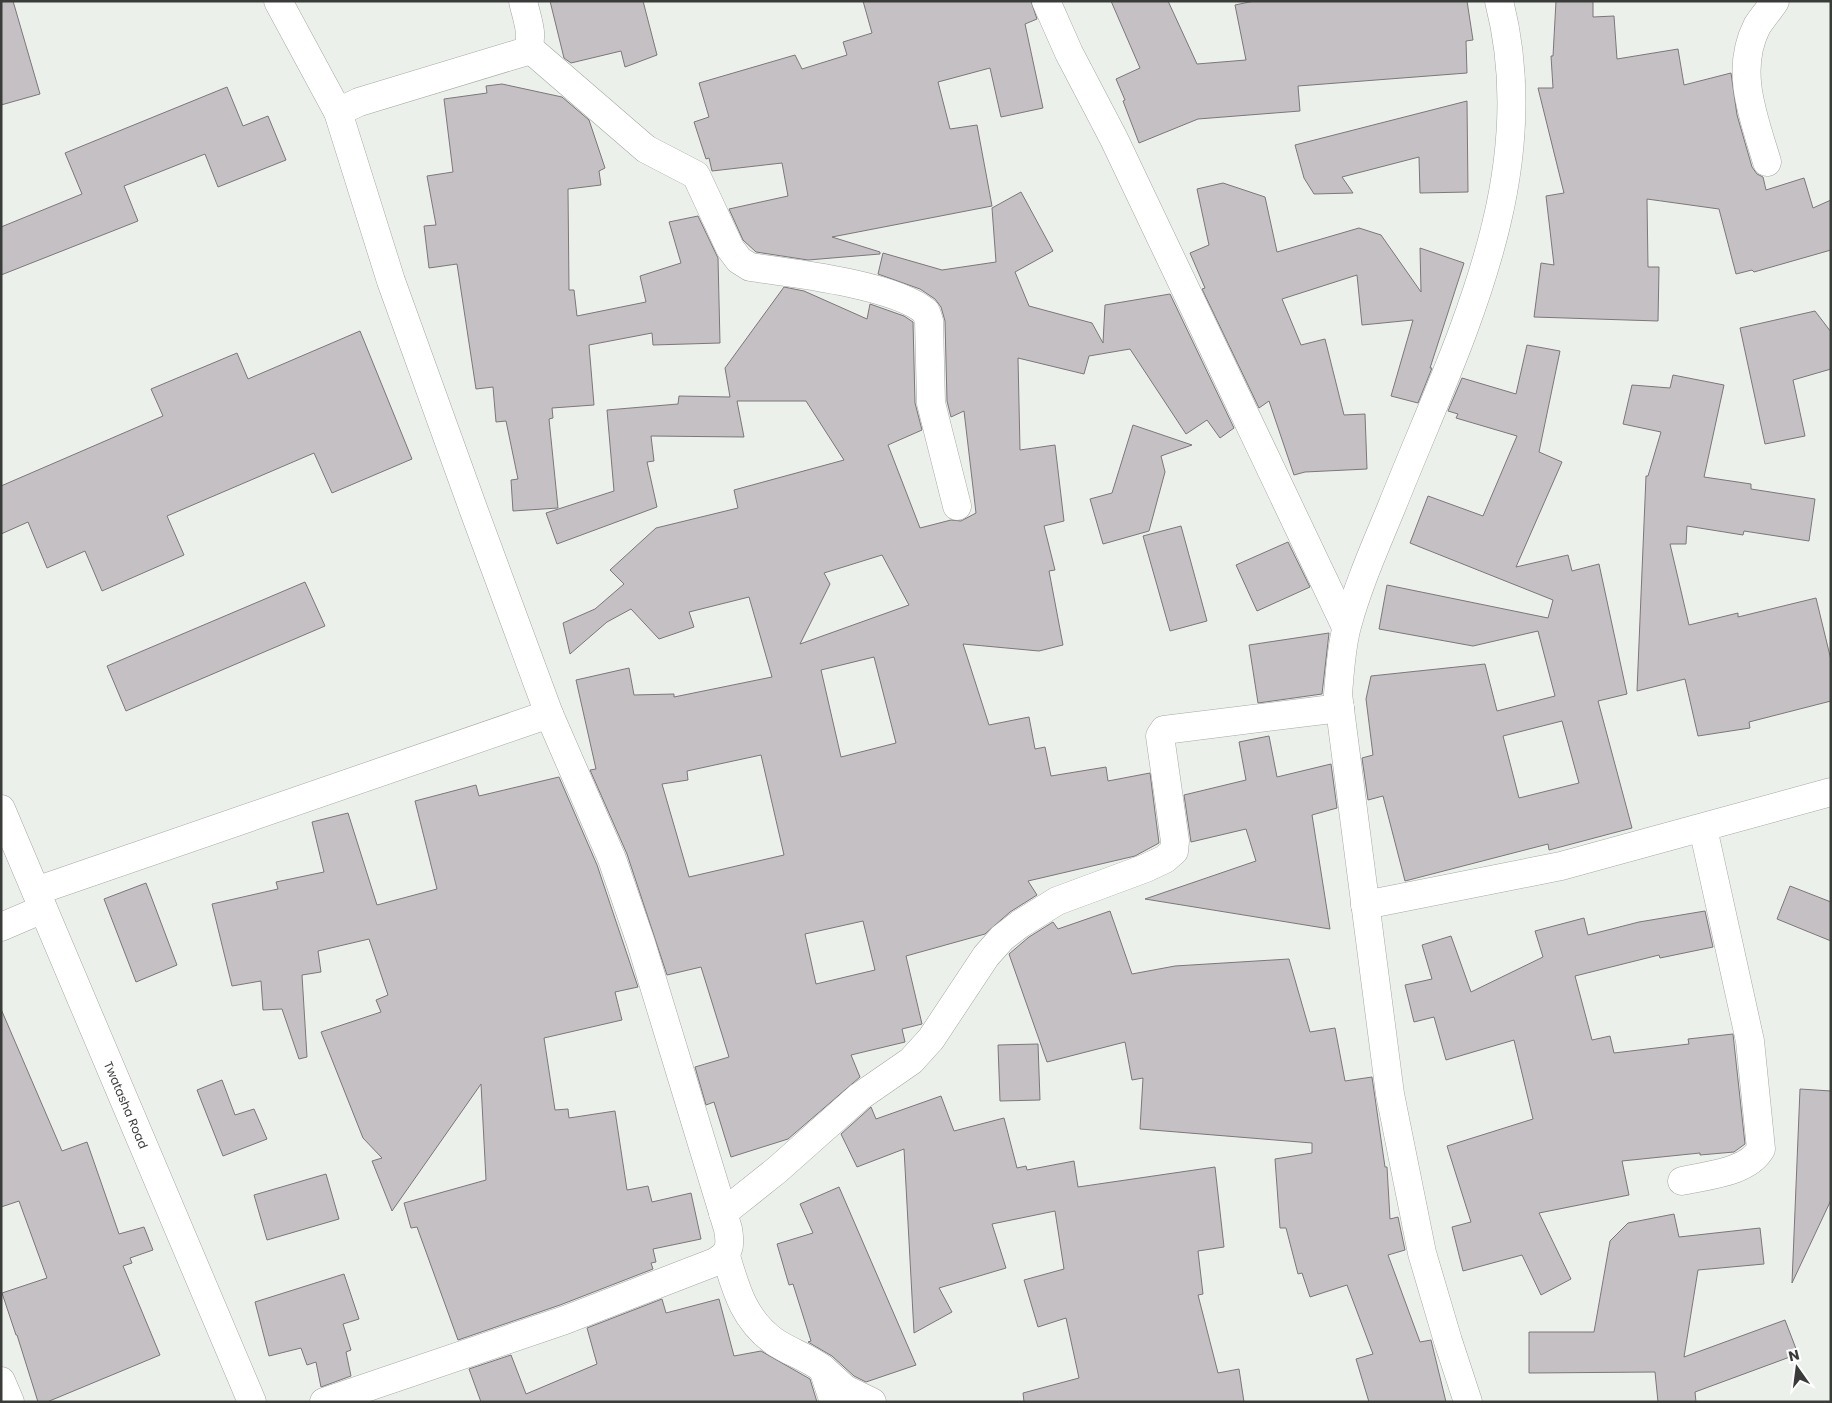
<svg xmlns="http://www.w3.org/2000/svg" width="1832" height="1403" font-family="Poppins,sans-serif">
	<rect width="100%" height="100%" fill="#ebf0eb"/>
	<g fill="#c5c0c4" stroke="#7c777a" fill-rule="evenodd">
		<path d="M 1,1 L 13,1 L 40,94 L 1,105 Z"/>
		<path d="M 550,1 L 643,1 L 657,55 L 625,67 L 621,51 L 571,63 L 564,58 Z"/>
		<path d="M 863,1 L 1031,1 L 1037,19 L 1025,24 L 1043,108 L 1001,117 L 990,68 L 938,82 L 950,129 L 977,125 L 992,206 L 832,237 L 880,252 L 880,254 L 808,260 L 756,252 L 743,240 L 729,209 L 788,196 L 782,163 L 712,171 L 709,158 L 706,159 L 694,122 L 709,117 L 699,83 L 795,55 L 802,69 L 847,55 L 843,42 L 872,33 Z"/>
		<path d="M 1111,1 L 1168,1 L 1197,64 L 1246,60 L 1235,5 L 1254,1 L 1467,1 L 1473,40 L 1466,41 L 1467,73 L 1298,86 L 1300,111 L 1198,119 L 1139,143 L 1123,101 L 1125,100 L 1116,79 L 1140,68 Z"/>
		<path d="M 1556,1 L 1593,1 L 1593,17 L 1614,16 L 1617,59 L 1678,49 L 1684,85 L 1731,73 L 1737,115 L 1752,167 L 1757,174 L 1763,177 L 1766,190 L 1804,178 L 1813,208 L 1831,200 L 1831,250 L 1754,272 L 1752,270 L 1736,274 L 1719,209 L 1647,199 L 1648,267 L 1659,267 L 1658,321 L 1534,317 L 1541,263 L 1554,265 L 1546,196 L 1564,193 L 1538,88 L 1553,88 L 1551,56 L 1553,56 Z"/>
		<path d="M 502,84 L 562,97 L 589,120 L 605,168 L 599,171 L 601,185 L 568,189 L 569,290 L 574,290 L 577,316 L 646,302 L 640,276 L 681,263 L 669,222 L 698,216 L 718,258 L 720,343 L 653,345 L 652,333 L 589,345 L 594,405 L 552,408 L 553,418 L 549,419 L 558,508 L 513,511 L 511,480 L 518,479 L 506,421 L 496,422 L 493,387 L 476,389 L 457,264 L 429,268 L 424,226 L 436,225 L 427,176 L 453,172 L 444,99 L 487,93 L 486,86 Z"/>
		<path d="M 227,87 L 243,126 L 268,116 L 286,160 L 218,187 L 205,154 L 124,186 L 138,221 L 1,275 L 1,227 L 82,194 L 65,153 Z"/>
		<path d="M 1467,101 L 1468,192 L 1420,193 L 1419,157 L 1342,177 L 1353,193 L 1314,194 L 1304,178 L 1295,145 Z"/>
		<path d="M 1223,183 L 1265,197 L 1277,252 L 1359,228 L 1381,235 L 1421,292 L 1420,248 L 1464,263 L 1430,368 L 1432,368 L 1418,403 L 1391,396 L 1413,320 L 1362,325 L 1357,275 L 1282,299 L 1301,345 L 1325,339 L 1344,415 L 1365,414 L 1367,469 L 1305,472 L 1294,475 L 1269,401 L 1259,408 L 1202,289 L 1205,288 L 1190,253 L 1209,245 L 1197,189 Z"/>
		<path d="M 1021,192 L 1053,251 L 1015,272 L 1029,306 L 1092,323 L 1103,343 L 1105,305 L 1170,294 L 1234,428 L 1220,438 L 1207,420 L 1186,434 L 1130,349 L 1089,356 L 1084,374 L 1018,358 L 1020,450 L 1055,445 L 1064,521 L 1044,526 L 1055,570 L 1049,571 L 1063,645 L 1039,651 L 963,644 L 989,725 L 1029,717 L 1035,749 L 1045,747 L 1051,776 L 1106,767 L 1108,781 L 1150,773 L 1159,843 L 1135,856 L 1028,881 L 1037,895 L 1010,912 L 985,934 L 906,956 L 922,1024 L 902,1029 L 905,1042 L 851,1055 L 860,1077 L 788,1139 L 731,1157 L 714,1102 L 706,1105 L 695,1067 L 729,1057 L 701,967 L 667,975 L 627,854 L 590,770 L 596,769 L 576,680 L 629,668 L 634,695 L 674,694 L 674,697 L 772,677 L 749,597 L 689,612 L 694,627 L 659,639 L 631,609 L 607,622 L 570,654 L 563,623 L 595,609 L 624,584 L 610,570 L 656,528 L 738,508 L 734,490 L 844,460 L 806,401 L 737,401 L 744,437 L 651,436 L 654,461 L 647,462 L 657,507 L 557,544 L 546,513 L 614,491 L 607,410 L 678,404 L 679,396 L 730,397 L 725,368 L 784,287 L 804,291 L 867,319 L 870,304 L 904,316 L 913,322 L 915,403 L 922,430 L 888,445 L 920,528 L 951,520 L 961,521 L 976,513 L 964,411 L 951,417 L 947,401 L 945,321 L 941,307 L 935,299 L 920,289 L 878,274 L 883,253 L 942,270 L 996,262 L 992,208 ZM 882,555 L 909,605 L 800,644 L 830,584 L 824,573 ZM 874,657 L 896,743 L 841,757 L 821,670 ZM 761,755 L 784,855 L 689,877 L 662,784 L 688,780 L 687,771 ZM 863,921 L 875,970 L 816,984 L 805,934 Z"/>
		<path d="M 1815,311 L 1831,332 L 1831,369 L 1793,380 L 1805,436 L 1765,444 L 1740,328 Z"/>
		<path d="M 360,331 L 412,459 L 332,493 L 314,453 L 167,516 L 184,555 L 102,591 L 85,551 L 47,568 L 28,522 L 1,534 L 1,486 L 163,416 L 151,389 L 237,353 L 248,379 Z"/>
		<path d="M 1527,345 L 1560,351 L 1539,452 L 1562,462 L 1516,567 L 1568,555 L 1572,571 L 1599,564 L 1627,694 L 1598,701 L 1632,828 L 1549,850 L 1548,844 L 1405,881 L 1383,796 L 1368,800 L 1362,758 L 1373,755 L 1366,699 L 1371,676 L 1485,664 L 1497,711 L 1555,696 L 1538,631 L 1473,646 L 1379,629 L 1387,585 L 1548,618 L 1553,600 L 1410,543 L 1428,496 L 1483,516 L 1517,436 L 1456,418 L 1458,414 L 1448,411 L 1462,378 L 1516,394 ZM 1562,721 L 1579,783 L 1519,798 L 1503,736 Z"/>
		<path d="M 1673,375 L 1724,385 L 1704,477 L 1751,484 L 1751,489 L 1815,499 L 1809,541 L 1744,531 L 1743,535 L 1687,526 L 1686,544 L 1670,544 L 1689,625 L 1738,613 L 1738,617 L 1816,598 L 1831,660 L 1831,701 L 1749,722 L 1750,728 L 1698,736 L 1685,679 L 1637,691 L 1646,476 L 1648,476 L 1661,432 L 1623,424 L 1632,385 L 1670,388 Z"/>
		<path d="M 1133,425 L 1192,445 L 1161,456 L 1165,472 L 1149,531 L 1103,544 L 1090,499 L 1112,493 Z"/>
		<path d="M 1181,526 L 1207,621 L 1170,631 L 1143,536 Z"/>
		<path d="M 1288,542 L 1310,587 L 1257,611 L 1236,565 Z"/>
		<path d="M 305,582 L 325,626 L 126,711 L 107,666 Z"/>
		<path d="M 1329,633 L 1322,694 L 1258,703 L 1249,645 Z"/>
		<path d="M 1269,736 L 1277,777 L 1331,764 L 1337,808 L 1312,815 L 1330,929 L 1145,899 L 1256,861 L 1246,829 L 1191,842 L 1184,795 L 1246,780 L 1239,742 Z"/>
		<path d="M 559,777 L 597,865 L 638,987 L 615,992 L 622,1020 L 544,1038 L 555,1110 L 568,1109 L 569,1118 L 615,1111 L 627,1190 L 648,1186 L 652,1202 L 691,1193 L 701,1239 L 653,1249 L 656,1262 L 651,1263 L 653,1269 L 560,1305 L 458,1340 L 417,1227 L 411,1228 L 404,1203 L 486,1180 L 481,1084 L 392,1211 L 372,1161 L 382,1158 L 363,1138 L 321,1032 L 381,1012 L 376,1000 L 388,995 L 369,939 L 318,951 L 321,972 L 302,975 L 307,1057 L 299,1059 L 282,1009 L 263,1010 L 261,981 L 232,986 L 212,904 L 278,889 L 276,882 L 324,872 L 312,822 L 348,813 L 377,905 L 437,889 L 415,801 L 476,785 L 479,796 Z"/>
		<path d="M 146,883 L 177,965 L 136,982 L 104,899 Z"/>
		<path d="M 1790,886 L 1831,902 L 1831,941 L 1777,919 Z"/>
		<path d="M 1110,911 L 1132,974 L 1175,966 L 1289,959 L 1310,1032 L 1335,1028 L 1345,1081 L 1372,1077 L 1385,1167 L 1387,1167 L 1390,1219 L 1398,1217 L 1405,1250 L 1388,1255 L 1420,1342 L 1431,1340 L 1446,1402 L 1369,1402 L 1356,1359 L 1373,1354 L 1347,1285 L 1310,1297 L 1302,1273 L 1298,1274 L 1286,1228 L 1280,1228 L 1275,1159 L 1312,1153 L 1312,1143 L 1140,1129 L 1143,1078 L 1132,1080 L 1125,1042 L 1047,1062 L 1009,954 L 1029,937 L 1053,922 L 1058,929 Z"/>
		<path d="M 1705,911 L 1713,947 L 1660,958 L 1659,955 L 1575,976 L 1592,1040 L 1610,1036 L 1614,1053 L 1689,1044 L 1688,1039 L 1733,1034 L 1745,1144 L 1734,1152 L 1700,1155 L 1700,1153 L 1622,1161 L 1629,1195 L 1539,1213 L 1571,1279 L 1541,1295 L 1522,1255 L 1463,1271 L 1452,1227 L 1471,1222 L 1447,1146 L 1533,1119 L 1514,1040 L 1446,1060 L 1434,1017 L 1414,1022 L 1405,985 L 1432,979 L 1422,945 L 1451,936 L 1471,992 L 1543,957 L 1535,931 L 1584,918 L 1588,935 L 1639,922 Z"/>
		<path d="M 1,1009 L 62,1151 L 87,1142 L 119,1234 L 144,1227 L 153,1250 L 130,1258 L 132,1263 L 123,1266 L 160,1355 L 47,1402 L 38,1402 L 17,1335 L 16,1335 L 2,1293 L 47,1278 L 19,1201 L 1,1207 Z"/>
		<path d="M 1038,1044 L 1040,1100 L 1000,1101 L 998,1045 Z"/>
		<path d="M 222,1080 L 235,1115 L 254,1109 L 267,1139 L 223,1156 L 197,1090 Z"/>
		<path d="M 1800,1089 L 1831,1091 L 1831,1200 L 1792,1283 Z"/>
		<path d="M 941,1096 L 954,1131 L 1004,1118 L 1017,1168 L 1026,1166 L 1027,1170 L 1074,1161 L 1078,1187 L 1215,1167 L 1224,1247 L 1198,1251 L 1203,1294 L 1198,1295 L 1218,1373 L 1239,1369 L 1244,1402 L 1024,1402 L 1023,1393 L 1079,1378 L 1066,1318 L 1038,1327 L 1024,1280 L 1064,1269 L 1055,1211 L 992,1224 L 1006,1268 L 939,1288 L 952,1312 L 914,1333 L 904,1149 L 857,1167 L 841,1134 L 871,1107 L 876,1119 Z"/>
		<path d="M 326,1174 L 339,1219 L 267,1240 L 254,1195 Z"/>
		<path d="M 839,1187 L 916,1365 L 866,1382 L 854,1376 L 832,1356 L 808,1342 L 811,1341 L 793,1284 L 789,1285 L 777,1244 L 813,1233 L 800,1204 Z"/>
		<path d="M 1674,1214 L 1679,1237 L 1760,1228 L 1764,1264 L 1698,1270 L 1684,1357 L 1785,1320 L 1798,1354 L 1695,1392 L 1696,1402 L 1658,1402 L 1655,1372 L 1529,1373 L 1529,1332 L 1594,1332 L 1610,1241 L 1628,1223 Z"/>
		<path d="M 344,1274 L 359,1319 L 343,1324 L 351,1350 L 346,1352 L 351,1376 L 321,1387 L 316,1362 L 307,1365 L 301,1348 L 269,1356 L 255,1302 Z"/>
		<path d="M 662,1299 L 666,1313 L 719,1299 L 734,1356 L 761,1351 L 810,1379 L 817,1402 L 481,1402 L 469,1369 L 511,1355 L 526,1394 L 597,1364 L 587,1328 Z"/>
	</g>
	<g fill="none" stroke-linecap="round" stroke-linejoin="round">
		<defs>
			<g id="minor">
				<path d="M 278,1 L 338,112 L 391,281 L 474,511 L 549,714 L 612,859 L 641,943 L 728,1229 C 731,1246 730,1253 715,1262 L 565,1320 L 324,1402"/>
				<path d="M 1046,1 L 1069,53 L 1114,139 L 1346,627"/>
				<path d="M 529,48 L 646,149 L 696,175 L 730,248 L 739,260 L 750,267 C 793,273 896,285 926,312 L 929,321 L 931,403 L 957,506"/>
				<path d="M 338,112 L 359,102 L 524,52 C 537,40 526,17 523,1"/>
				<path d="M 1767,162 C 1754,118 1734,71 1757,26 C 1762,18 1770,9 1775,1"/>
				<path d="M 1,809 L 252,1402"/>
				<path d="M 36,891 L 549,714"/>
				<path d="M 1365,905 L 1561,866 L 1831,792"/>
				<path d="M 1,927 L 43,909"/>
				<path d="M 1682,1181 C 1707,1175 1747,1173 1761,1149 L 1750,1041 L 1703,828"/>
				<path d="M 723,1213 L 777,1170 L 859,1097 L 911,1061 L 931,1039 L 986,956 L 1002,938 L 1020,924 L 1057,901 L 1146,868 L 1165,859 L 1174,851 L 1175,841 L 1160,736 L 1164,730 L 1340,708"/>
				<path d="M 726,1256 C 736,1290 744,1320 775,1342 C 790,1352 809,1358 823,1369 L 834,1402"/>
				<path d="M 823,1369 L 845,1389 L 872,1402"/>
				<path d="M 1,1381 L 10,1402"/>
				<path d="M 1468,1402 L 1448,1341 L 1422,1253 L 1390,1094 L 1338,694 C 1340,672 1341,648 1347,626 C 1358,585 1376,545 1392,506 C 1456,345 1545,179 1499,1"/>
			</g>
		</defs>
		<use href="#minor" stroke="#a4a9a4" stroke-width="29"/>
		<use href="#minor" stroke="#fff" stroke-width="28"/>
	</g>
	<g text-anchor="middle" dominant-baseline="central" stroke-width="5" stroke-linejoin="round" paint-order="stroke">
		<g font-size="12" fill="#3a3c3a" stroke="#fff">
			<text transform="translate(126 1105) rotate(67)">Twatasha Road</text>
		</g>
	</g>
	<rect width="1832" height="1403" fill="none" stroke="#3a3c3a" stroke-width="5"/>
	<g transform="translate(1797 1368) rotate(346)" stroke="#ffffff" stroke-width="4" paint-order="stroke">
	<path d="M0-4L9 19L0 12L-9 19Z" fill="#3a3c3a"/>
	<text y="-8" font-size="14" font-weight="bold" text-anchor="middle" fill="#3a3c3a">N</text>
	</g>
</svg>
